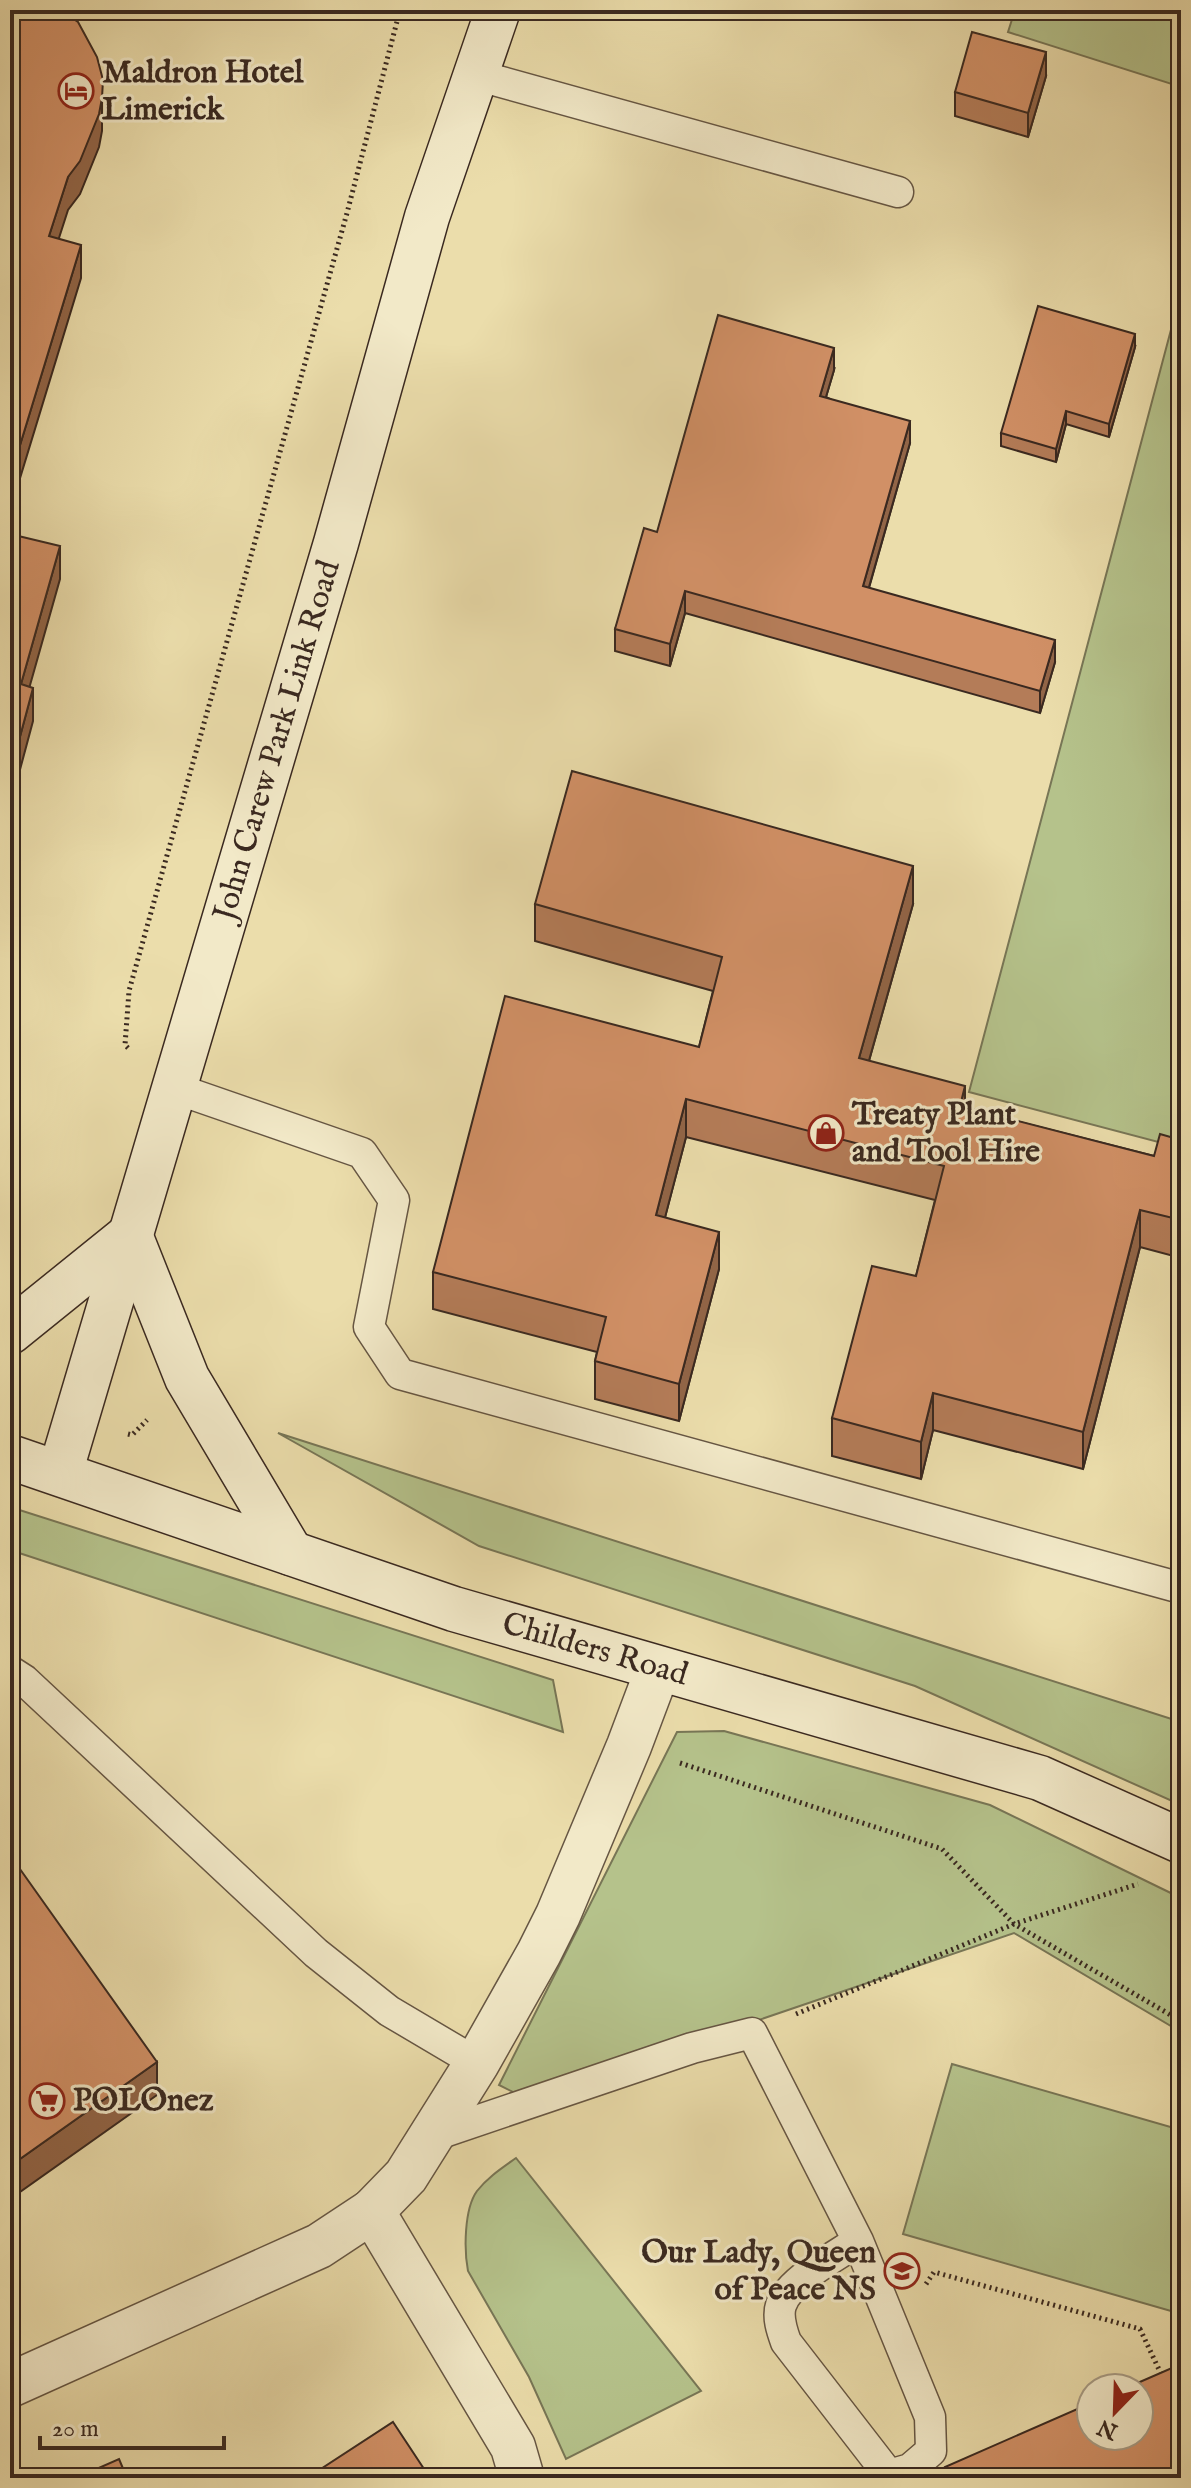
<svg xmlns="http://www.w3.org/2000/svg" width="1191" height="2488" font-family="'IM FELL English',serif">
	<rect width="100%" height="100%" fill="#ebddab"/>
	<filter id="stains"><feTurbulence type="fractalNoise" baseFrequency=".0025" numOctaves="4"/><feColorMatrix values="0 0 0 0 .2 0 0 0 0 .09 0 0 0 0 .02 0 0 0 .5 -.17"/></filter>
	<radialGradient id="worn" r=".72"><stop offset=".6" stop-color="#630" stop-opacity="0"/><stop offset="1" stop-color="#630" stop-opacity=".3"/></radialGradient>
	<g fill="#b5c28b" stroke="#787656" stroke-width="2">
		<path d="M 1015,10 L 1181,10 L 1181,87 L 1008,32 Z"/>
		<path d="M 1181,292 L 1181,1148 L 969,1092 Z"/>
		<path d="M 278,1433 L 1181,1722 L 1181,1805 L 915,1686 L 479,1546 Z"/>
		<path d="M 10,1507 L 553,1680 L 563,1732 L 10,1550 Z"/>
		<path d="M 724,1731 L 990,1805 L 1181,1898 L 1181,2032 L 1014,1933 L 527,2099 L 499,2085 L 677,1732 Z"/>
		<path d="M 952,2064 L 1181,2130 L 1181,2276 L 1171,2311 L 903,2234 Z"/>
		<path d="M 516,2158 L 701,2391 L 566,2459 L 529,2377 L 468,2271 C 464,2250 464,2209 477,2191 C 488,2177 502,2168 516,2158 Z"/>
	</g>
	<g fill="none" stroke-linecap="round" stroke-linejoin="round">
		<defs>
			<g id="service">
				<path d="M 476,75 L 898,192"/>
				<path d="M 174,1088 L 362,1153 L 394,1200 L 369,1327 L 400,1374 L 1181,1588"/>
				<path d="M 10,1671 L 24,1680 L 316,1953 L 389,2011 L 477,2063"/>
				<path d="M 432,2136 L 692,2048 L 752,2033 L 858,2241 L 930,2417 L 931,2451 L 910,2469 L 889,2475 L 786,2342 C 782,2331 777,2317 781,2305 C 789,2280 837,2256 858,2241"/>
			</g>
			<g id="minor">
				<path d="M 372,2211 L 513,2447 L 522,2478"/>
				<path d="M 10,2385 L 319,2246 L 372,2211 L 406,2176 L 477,2063 L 539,1953 L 558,1915 L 629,1746 L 658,1669"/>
			</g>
			<g id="secondary">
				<path d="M 10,1332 L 130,1235 L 187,1378 L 291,1553"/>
				<path id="s1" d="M 10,1457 L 454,1609 L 1040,1778 L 1181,1841"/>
				<path id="s2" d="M 60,1473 L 336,543 L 427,217 L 498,10"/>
			</g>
		</defs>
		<use href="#service" stroke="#665643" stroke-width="33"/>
		<use href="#minor" stroke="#665643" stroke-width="47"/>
		<use href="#secondary" stroke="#3a2920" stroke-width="47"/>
		<g stroke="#3a2920" stroke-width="5" stroke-dasharray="2 4" stroke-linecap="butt">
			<path d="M 128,1048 L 125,1045 L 129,991 L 347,213 L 400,10"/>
			<path d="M 128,1434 L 132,1435 L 147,1420"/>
			<path d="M 680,1763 L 942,1849 L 1014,1924 L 1181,2021"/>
			<path d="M 796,2014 L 1014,1924 L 1138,1884"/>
			<path d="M 926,2284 L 934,2272 L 1140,2329 L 1163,2378"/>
		</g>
		<use href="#service" stroke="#f2e9c8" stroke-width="30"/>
		<use href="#minor" stroke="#f2e9c8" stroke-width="44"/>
		<use href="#secondary" stroke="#f2e9c8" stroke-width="44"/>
	</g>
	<g fill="#b47c58" stroke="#3a2920" stroke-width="2">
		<path d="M 1046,76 L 1028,137 L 955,116 L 955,92 Z"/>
		<path d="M 1135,347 L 1109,437 L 1066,424 L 1056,462 L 1001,446 L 1001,433 Z"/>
		<path d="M 834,370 L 826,397 L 910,443 L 869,588 L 1055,662 L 1040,713 L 685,613 L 670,666 L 615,651 L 615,629 L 657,532 Z"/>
		<path d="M 535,904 L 913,904 L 869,1061 L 965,1108 L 1154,1156 L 1181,1140 L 1181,1258 L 1140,1247 L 1083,1469 L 933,1430 L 921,1479 L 832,1456 L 832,1418 L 916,1276 L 935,1200 L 686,1137 L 665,1217 L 719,1269 L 679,1421 L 595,1399 L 595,1361 L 597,1352 L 433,1309 L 433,1272 L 699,1047 L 713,991 L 535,941 Z"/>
	</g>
	<g fill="#926547" stroke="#3a2920" stroke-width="2">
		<path d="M 1046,52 L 1046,76 L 1028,137 L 1028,113 Z"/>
		<path d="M 102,98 L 102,131 L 99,147 L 80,194 L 68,210 L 49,269 L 49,236 L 68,177 Z"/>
		<path d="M 81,245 L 81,278 L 10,511 L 10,478 Z"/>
		<path d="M 1135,334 L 1135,347 L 1109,437 L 1109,424 Z"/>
		<path d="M 834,348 L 834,370 L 820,417 L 820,396 Z"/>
		<path d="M 1066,411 L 1066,424 L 1056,462 L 1056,449 Z"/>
		<path d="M 910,421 L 910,443 L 863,608 L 863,586 Z"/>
		<path d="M 60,546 L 60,579 L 21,717 L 21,684 Z"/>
		<path d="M 685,591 L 685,613 L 670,666 L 670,644 Z"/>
		<path d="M 1055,640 L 1055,662 L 1040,713 L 1040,691 Z"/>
		<path d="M 33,688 L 33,721 L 10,807 L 10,774 Z"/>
		<path d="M 913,866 L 913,904 L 859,1096 L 859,1058 Z"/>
		<path d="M 965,1086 L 965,1123 L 960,1106 Z"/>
		<path d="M 686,1099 L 686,1137 L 656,1252 L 656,1215 Z"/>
		<path d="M 1140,1210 L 1140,1247 L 1083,1469 L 1083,1432 Z"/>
		<path d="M 719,1232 L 719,1269 L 679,1421 L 679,1384 Z"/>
		<path d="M 933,1393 L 933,1430 L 921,1479 L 921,1442 Z"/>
		<path d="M 157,2062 L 157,2095 L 10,2199 L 10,2166 Z"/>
	</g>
	<g fill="#d19066" stroke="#3a2920" stroke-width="2">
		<path d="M 10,10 L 60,10 L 78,22 L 97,57 L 103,80 L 102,98 L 99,114 L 80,161 L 68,177 L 49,236 L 81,245 L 10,478 Z"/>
		<path d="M 972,32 L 1046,52 L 1028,113 L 955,92 Z"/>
		<path d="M 1038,306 L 1135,334 L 1109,424 L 1066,411 L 1056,449 L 1001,433 Z"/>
		<path d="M 718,315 L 834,348 L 820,396 L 910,421 L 863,586 L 1055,640 L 1040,691 L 685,591 L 670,644 L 615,629 L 644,528 L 657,532 Z"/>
		<path d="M 10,534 L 60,546 L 21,684 L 33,688 L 10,774 Z"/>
		<path d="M 572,771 L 913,866 L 859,1058 L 965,1086 L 960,1106 L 1154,1156 L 1160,1134 L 1181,1140 L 1181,1220 L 1140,1210 L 1083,1432 L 933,1393 L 921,1442 L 832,1418 L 872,1266 L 916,1276 L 944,1166 L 686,1099 L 656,1215 L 719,1232 L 679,1384 L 595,1361 L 606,1317 L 433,1272 L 505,996 L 699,1047 L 722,957 L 535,904 Z"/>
		<path d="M 10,1855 L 157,2062 L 10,2166 Z"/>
		<path d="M 1181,2364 L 1181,2478 L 950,2478 L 945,2467 L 1091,2403 L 1091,2436 L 1139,2436 L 1139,2388 L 1126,2388 Z"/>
		<path d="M 393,2422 L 430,2478 L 307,2478 Z"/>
		<path d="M 119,2459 L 127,2478 L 76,2478 Z"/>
	</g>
	<defs>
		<symbol id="hotel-ring" viewBox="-11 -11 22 22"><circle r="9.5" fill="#f2e9c8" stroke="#8f2418" stroke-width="1.5"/><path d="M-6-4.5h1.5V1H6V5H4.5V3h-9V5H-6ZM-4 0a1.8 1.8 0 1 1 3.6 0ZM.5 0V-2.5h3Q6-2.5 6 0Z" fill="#8f2418"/></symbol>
		<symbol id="shop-ring" viewBox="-11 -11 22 22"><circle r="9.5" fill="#f2e9c8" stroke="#8f2418" stroke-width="1.5"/><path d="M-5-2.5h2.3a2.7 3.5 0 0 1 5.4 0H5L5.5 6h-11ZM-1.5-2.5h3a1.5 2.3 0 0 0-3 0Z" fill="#8f2418"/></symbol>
		<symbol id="supermarket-ring" viewBox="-11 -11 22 22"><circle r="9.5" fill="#f2e9c8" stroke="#8f2418" stroke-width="1.5"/><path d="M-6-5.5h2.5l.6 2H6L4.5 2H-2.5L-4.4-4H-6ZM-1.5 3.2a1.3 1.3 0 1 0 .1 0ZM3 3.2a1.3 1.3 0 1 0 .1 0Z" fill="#8f2418"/></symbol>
		<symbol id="school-ring" viewBox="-11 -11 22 22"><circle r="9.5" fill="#f2e9c8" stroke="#8f2418" stroke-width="1.5"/><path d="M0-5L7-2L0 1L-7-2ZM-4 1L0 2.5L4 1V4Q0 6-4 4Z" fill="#8f2418"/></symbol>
	</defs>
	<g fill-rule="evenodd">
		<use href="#hotel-ring" x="56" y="71" width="40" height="40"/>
		<use href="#shop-ring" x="806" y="1113" width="40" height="40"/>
		<use href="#supermarket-ring" x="27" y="2081" width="40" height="40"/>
		<use href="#school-ring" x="882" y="2251" width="40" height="40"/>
	</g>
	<g text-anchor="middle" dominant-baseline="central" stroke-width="6" stroke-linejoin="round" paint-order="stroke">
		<g font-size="32" font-weight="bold" fill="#3a2920" stroke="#f2e9c8" text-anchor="start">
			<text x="102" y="73">Maldron Hotel<tspan x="102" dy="37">Limerick</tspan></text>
			<text x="852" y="1115">Treaty Plant<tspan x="852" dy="37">and Tool Hire</tspan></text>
			<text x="73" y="2101">POLOnez</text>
			<text x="876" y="2253" text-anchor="end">Our Lady, Queen<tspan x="876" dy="37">of Peace NS</tspan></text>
		</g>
		<g font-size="32" fill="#3a2920" stroke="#f2e9c8">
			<text stroke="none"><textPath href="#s2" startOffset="764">John Carew Park Link Road</textPath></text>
			<text stroke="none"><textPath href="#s1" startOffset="616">Childers Road</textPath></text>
		</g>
	</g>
	<rect width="1191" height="2488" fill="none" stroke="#ebddab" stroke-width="40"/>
	<rect x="12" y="12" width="1167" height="2464" fill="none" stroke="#3a2920" stroke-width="4"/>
	<rect x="20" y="20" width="1151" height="2448" fill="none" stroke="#3a2920" stroke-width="2"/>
	<g transform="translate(1115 2412) rotate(203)"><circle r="38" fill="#f2e9c8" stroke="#a89c85" stroke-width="2"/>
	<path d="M0-6L14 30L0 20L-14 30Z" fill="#8f2418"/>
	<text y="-12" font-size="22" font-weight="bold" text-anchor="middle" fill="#3a2920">N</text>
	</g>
	<path d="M40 2436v12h184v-12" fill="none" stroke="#3a2920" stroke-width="4"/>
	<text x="52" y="2436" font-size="24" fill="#3a2920" stroke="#f2e9c8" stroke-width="6" paint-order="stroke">20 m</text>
	<rect width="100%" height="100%" filter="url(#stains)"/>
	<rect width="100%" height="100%" fill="url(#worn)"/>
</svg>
